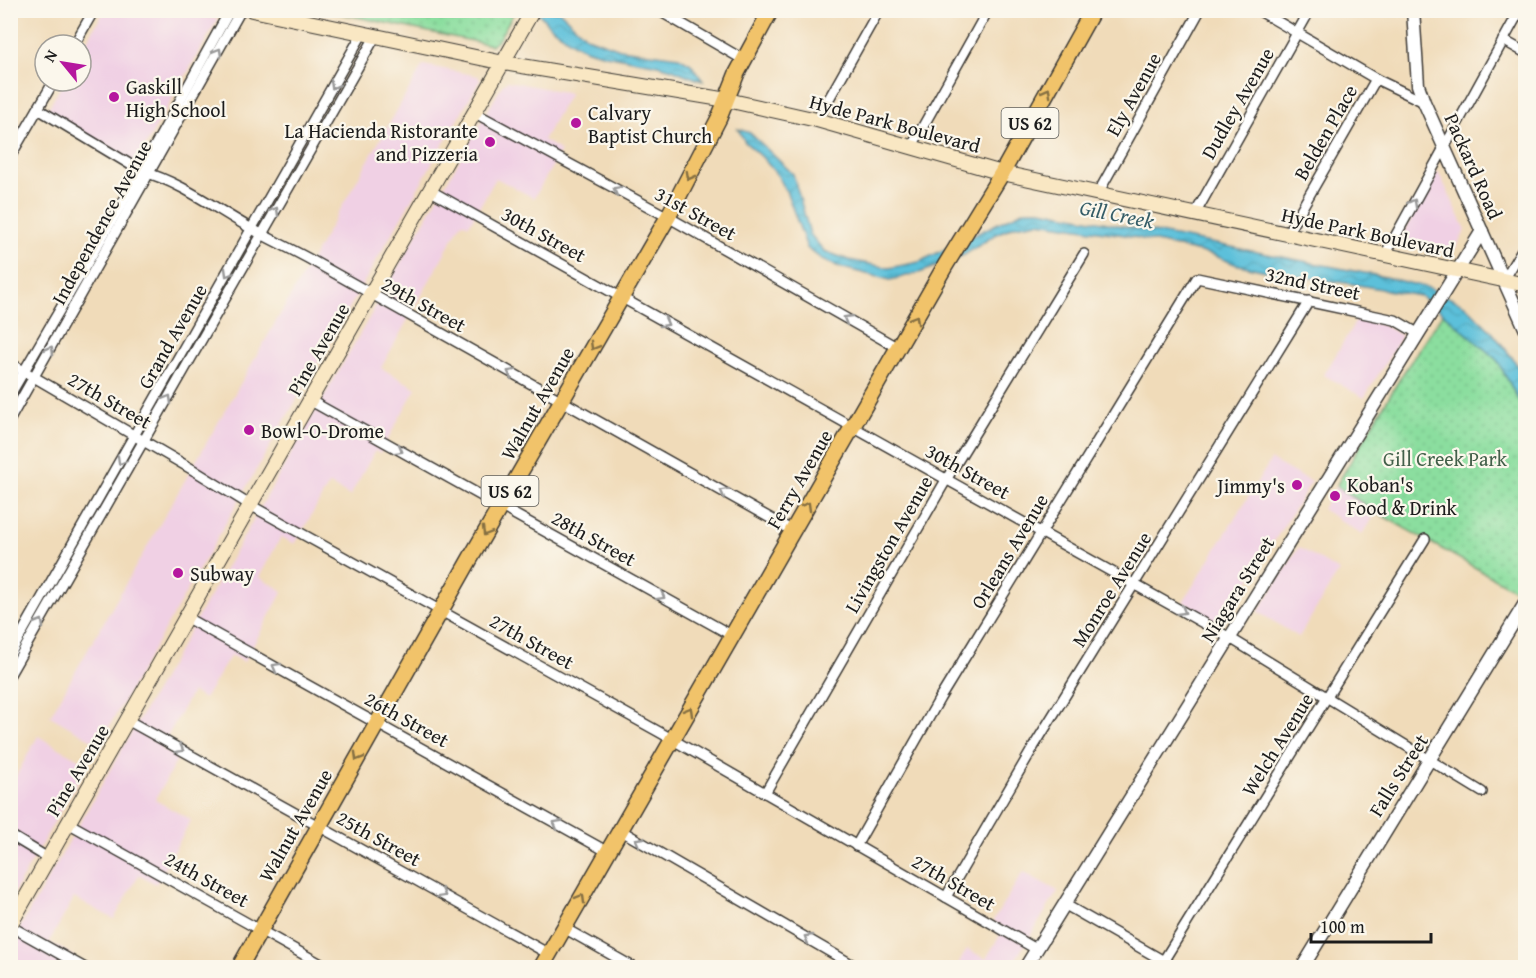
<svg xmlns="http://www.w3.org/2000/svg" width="1536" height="978" font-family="'Gentium Book Plus',serif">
	<defs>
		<pattern id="park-dots" width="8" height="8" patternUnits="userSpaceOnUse" patternTransform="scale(1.5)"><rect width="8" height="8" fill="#8bde9f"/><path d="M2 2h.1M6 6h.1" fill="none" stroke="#77be88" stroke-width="1.8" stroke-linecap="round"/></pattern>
		<pattern id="water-waves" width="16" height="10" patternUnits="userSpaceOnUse" patternTransform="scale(1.5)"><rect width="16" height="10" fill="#5cc0da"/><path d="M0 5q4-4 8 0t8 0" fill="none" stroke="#4fa4ba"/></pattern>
	</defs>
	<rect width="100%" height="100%" fill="#fbf7ec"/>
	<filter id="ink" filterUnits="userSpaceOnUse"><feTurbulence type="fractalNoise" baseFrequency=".0167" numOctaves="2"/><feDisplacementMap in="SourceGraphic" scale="12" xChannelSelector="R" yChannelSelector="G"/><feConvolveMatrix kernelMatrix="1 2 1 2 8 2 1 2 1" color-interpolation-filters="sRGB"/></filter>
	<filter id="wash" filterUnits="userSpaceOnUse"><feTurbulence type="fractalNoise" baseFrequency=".008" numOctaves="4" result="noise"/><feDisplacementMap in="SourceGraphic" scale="24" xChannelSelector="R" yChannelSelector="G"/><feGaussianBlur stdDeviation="1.35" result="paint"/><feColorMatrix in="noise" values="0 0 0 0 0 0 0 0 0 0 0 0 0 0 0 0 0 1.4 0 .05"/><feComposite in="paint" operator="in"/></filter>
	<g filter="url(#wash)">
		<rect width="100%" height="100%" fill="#f0dbb9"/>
		<g fill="#f0d0e4">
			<path d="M 104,11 L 173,11 L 218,19 L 135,164 L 46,112 L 64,81 L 81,81 L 81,51 Z"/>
			<path d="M 423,65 L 478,76 L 480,80 L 99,744 L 50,716 Z"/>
			<path d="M 507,81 L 570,93 L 543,140 L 561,151 L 534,198 L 496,178 L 469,225 L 462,222 L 381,368 L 416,388 L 380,453 L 375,451 L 350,496 L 329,484 L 295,544 L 281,537 L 259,577 L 283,591 L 244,662 L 231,655 L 204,699 L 192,692 L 161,748 L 178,758 L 155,800 L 191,820 L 156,884 L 139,875 L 114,919 L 74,898 L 49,942 L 74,956 L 68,967 L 11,968 L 11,943 L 503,84 Z"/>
			<path d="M 1438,171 L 1466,230 L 1452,253 L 1399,241 Z"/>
			<path d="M 1357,319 L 1385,326 L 1402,336 L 1364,398 L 1324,375 Z"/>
			<path d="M 1271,460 L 1311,482 L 1222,625 L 1183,602 Z"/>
			<path d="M 1336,486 L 1376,512 L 1362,534 L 1322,509 Z"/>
			<path d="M 1299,547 L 1339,571 L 1299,637 L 1258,612 Z"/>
			<path d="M 38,736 L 87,764 L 11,898 L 11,785 Z"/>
			<path d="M 1023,872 L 1058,891 L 1011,967 L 956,968 L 967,949 L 986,959 L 1004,928 L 993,921 Z"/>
		</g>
		<g fill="url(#park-dots)" stroke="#547d5e" stroke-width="1.5">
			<path d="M 328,11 L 515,10 L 515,11 L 497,42 L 491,45 Z"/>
			<path d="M 1443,313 L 1497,360 L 1525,412 L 1526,587 L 1522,594 L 1376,512 L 1336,486 L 1402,375 Z"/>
		</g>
		<g fill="url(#water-waves)" stroke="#3c6e7b" stroke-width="1.5">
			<path d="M 534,11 L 559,11 L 587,37 L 620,49 L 679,57 L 691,64 L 703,81 C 691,78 681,72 669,68 C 641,59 597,58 573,43 C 565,37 554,30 547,23 C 542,17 541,14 534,11 Z"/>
			<path d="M 738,129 L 750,133 L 793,174 L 810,234 L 824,251 L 849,260 L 889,268 L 919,262 L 1025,210 L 1041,210 L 1385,277 L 1429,288 L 1465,305 L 1492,332 L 1514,360 L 1525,381 L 1525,412 L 1497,360 L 1443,313 L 1420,296 L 1353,284 L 1275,273 L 1235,264 L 1213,255 L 1125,235 L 1038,222 L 1015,226 L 998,233 L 964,255 L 922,272 L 890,280 L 843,268 L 824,261 L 807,248 L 787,193 L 778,176 L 762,157 L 745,142 Z"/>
		</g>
	</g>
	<g filter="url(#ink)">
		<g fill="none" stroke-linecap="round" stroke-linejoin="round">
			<defs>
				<g id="minor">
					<path d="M 658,10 L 744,60"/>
					<path d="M 1258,10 L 1376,79 L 1424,102"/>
					<path d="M 1503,40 L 1526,53"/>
					<path d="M 74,45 L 94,10"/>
					<path d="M 38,109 L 141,171 C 181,182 216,209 252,229 C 272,240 293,250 313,261 L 793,531"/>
					<path d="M 475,113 L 668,217 L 898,348"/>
					<path d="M 817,120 L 879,10"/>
					<path d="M 912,146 L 988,10"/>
					<path d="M 10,157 L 54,81"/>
					<path d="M 431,191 L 1230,638 L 1482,792"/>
					<path d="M 1097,195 L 1200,10"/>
					<path d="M 1195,214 L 1310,10"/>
					<path d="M 1287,234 L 1376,79"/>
					<path d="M 1385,255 L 1520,10"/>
					<path d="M 1504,280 L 1526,243"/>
					<path d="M 10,363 L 195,471 L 250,505 L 661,733 L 1036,949"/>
					<path d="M 10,395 L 141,171 L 230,10"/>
					<path d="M 311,401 L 733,636"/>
					<path d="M 10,419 L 241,10"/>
					<path d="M 187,618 L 608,852"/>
					<path d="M 10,654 L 362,34"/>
					<path d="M 10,674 L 375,37"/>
					<path d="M 129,721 L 549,954"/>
					<path d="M 765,793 L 946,480 L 1084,254"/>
					<path d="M 68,823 L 328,968"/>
					<path d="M 620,830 L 858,968"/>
					<path d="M 10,835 L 48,858"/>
					<path d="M 856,846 L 940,698 L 1197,278 L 1395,320 L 1419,334"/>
					<path d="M 946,897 L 1034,746 L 1309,301"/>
					<path d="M 1064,904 L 1176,968"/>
					<path d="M 10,926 L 85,968"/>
					<path d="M 564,928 L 635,968"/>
					<path d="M 1159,968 L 1425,539"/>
				</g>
				<g id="tertiary">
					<path d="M 1413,10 L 1418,85 L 1424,102 L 1526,330"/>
					<path d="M 1025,968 L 1482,231"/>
					<path d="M 1302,968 L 1526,602"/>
				</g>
				<g id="secondary">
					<path d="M 252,10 L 504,63 L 727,100 L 817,120 L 1002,173 L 1526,285"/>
					<path d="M 10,925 L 533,10"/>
				</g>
				<g id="primary">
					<path d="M 239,968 L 470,559 L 668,217 L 719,118 L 737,73 L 771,10"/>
					<path d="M 541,968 L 945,266 L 1002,173 L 1093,10"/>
				</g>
			</defs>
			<use href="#minor" stroke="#3c3934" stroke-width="12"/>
			<use href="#tertiary" stroke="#3c3934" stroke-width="15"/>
			<use href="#secondary" stroke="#3c3934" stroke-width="16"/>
			<use href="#primary" stroke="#3c3934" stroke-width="18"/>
			<use href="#minor" stroke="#fff" stroke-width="9"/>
			<use href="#tertiary" stroke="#fff" stroke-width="12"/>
			<use href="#secondary" stroke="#f9e7c3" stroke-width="14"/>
			<use href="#primary" stroke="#f1c36a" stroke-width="15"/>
		</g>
		<defs><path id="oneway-chevron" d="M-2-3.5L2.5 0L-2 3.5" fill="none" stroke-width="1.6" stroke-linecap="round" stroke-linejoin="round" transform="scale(1.5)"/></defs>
		<g stroke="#999">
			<use href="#oneway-chevron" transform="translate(218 52) rotate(-60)"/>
			<use href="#oneway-chevron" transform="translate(334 85) rotate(119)"/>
			<use href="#oneway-chevron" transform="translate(617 190) rotate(-151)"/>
			<use href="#oneway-chevron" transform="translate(1413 203) rotate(-61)"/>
			<use href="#oneway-chevron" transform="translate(275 211) rotate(-60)"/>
			<use href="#oneway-chevron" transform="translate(228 273) rotate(120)"/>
			<use href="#oneway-chevron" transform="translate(847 319) rotate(-150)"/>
			<use href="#oneway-chevron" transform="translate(665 323) rotate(29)"/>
			<use href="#oneway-chevron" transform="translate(50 350) rotate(-61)"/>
			<use href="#oneway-chevron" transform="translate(511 373) rotate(-151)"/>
			<use href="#oneway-chevron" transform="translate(168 399) rotate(-60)"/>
			<use href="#oneway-chevron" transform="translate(399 450) rotate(29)"/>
			<use href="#oneway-chevron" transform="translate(121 461) rotate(120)"/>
			<use href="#oneway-chevron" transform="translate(724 492) rotate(-151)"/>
			<use href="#oneway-chevron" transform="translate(661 596) rotate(29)"/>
			<use href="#oneway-chevron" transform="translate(1182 611) rotate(30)"/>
			<use href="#oneway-chevron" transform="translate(40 623) rotate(-60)"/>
			<use href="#oneway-chevron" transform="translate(276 667) rotate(-151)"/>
			<use href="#oneway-chevron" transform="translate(180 749) rotate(29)"/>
			<use href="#oneway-chevron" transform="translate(557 824) rotate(-151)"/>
			<use href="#oneway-chevron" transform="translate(639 841) rotate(-150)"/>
			<use href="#oneway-chevron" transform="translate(442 894) rotate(29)"/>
			<use href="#oneway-chevron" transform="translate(808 938) rotate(-150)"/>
		</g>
		<g stroke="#867043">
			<use href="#oneway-chevron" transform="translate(1047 92) rotate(-61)"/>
			<use href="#oneway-chevron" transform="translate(690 176) rotate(118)"/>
			<use href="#oneway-chevron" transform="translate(915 319) rotate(-60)"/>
			<use href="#oneway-chevron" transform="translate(594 346) rotate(120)"/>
			<use href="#oneway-chevron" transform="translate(807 506) rotate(-60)"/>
			<use href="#oneway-chevron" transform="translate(486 532) rotate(120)"/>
			<use href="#oneway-chevron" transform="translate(689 711) rotate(-60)"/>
			<use href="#oneway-chevron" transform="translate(358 757) rotate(120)"/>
			<use href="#oneway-chevron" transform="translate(581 898) rotate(-60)"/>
		</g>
	</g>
	<g fill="#b5179e" stroke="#fbf7ec" stroke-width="2">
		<circle cx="114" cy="97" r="6"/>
		<circle cx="576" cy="123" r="6"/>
		<circle cx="490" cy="142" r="6"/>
		<circle cx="249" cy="430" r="6"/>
		<circle cx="1297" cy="485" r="6"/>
		<circle cx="1335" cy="496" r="6"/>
		<circle cx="178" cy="573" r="6"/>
	</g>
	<g text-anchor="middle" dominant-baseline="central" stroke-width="4.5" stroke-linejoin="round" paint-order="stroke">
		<g fill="#fbf7ec" stroke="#5f5e5a" stroke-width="1.5">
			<rect x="1001.5" y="108" width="57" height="30" rx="4.5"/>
			<rect x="481.5" y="476" width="57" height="30" rx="4.5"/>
		</g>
		<g font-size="18" font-weight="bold" fill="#1c1c1c">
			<text x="1030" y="123">US 62</text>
			<text x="510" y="491">US 62</text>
		</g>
		<g font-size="20" fill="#1c1c1c" stroke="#fbf7ec" text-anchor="start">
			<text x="126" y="86">Gaskill<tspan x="126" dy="23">High School</tspan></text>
			<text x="588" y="112">Calvary<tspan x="588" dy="23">Baptist Church</tspan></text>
			<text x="478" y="130" text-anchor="end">La Hacienda Ristorante<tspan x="478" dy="23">and Pizzeria</tspan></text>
			<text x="261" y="430">Bowl-O-Drome</text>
			<text x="1347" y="484">Koban's<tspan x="1347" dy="23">Food &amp; Drink</tspan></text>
			<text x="1285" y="485" text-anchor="end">Jimmy's</text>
			<text x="190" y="573">Subway</text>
		</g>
		<g font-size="20" fill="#1c1c1c" stroke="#fbf7ec">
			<text transform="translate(1133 94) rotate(-61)">Ely Avenue</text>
			<text transform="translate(1237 103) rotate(-60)">Dudley Avenue</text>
			<text transform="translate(895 123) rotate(15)">Hyde Park Boulevard</text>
			<text transform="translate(1325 132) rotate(-60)">Belden Place</text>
			<text transform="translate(1474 166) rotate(66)">Packard Road</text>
			<text transform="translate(696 213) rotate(29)">31st Street</text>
			<text transform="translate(101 222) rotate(-61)">Independence Avenue</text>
			<text transform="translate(1368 232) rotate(12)">Hyde Park Boulevard</text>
			<text transform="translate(544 234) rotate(29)">30th Street</text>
			<text transform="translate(1313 283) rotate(12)">32nd Street</text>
			<text transform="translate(424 304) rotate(29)">29th Street</text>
			<text transform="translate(172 336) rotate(-60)">Grand Avenue</text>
			<text transform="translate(318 349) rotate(-60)">Pine Avenue</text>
			<text transform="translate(110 400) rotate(30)">27th Street</text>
			<text transform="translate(537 403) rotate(-60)">Walnut Avenue</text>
			<text transform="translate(968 471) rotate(29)">30th Street</text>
			<text transform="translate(799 479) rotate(-60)">Ferry Avenue</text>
			<text transform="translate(594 538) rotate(29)">28th Street</text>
			<text transform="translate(888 544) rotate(-60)">Livingston Avenue</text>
			<text transform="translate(1009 551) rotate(-59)">Orleans Avenue</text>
			<text transform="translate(1111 589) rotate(-58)">Monroe Avenue</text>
			<text transform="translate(1237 589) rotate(-58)">Niagara Street</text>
			<text transform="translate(532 641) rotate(29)">27th Street</text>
			<text transform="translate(407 719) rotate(29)">26th Street</text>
			<text transform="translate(1277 744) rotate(-58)">Welch Avenue</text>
			<text transform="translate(77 770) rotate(-59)">Pine Avenue</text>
			<text transform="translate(1398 775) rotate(-58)">Falls Street</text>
			<text transform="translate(295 825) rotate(-60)">Walnut Avenue</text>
			<text transform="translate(379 838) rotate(29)">25th Street</text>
			<text transform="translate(207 879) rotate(29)">24th Street</text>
			<text transform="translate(954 882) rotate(30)">27th Street</text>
		</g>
		<g font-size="20" fill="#43604a" stroke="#fbf7ec">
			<text x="1445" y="458">Gill Creek Park</text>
		</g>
		<g font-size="21" font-style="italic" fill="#365e68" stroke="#fbf7ec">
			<text transform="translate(1117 214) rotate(11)">Gill Creek</text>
		</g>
	</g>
	<rect width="1536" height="978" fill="none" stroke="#fbf7ec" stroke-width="36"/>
	<g transform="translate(63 63) rotate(300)"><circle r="28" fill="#fbf7ec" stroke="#a29f99" stroke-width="1.5"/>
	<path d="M0-4.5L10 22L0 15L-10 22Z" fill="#b5179e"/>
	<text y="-9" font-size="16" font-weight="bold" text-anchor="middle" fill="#1c1c1c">N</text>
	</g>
	<path d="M1311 933v9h120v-9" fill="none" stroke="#1c1c1c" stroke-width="3"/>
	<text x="1320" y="933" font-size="18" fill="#1c1c1c" stroke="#fbf7ec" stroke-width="4.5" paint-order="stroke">100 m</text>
</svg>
